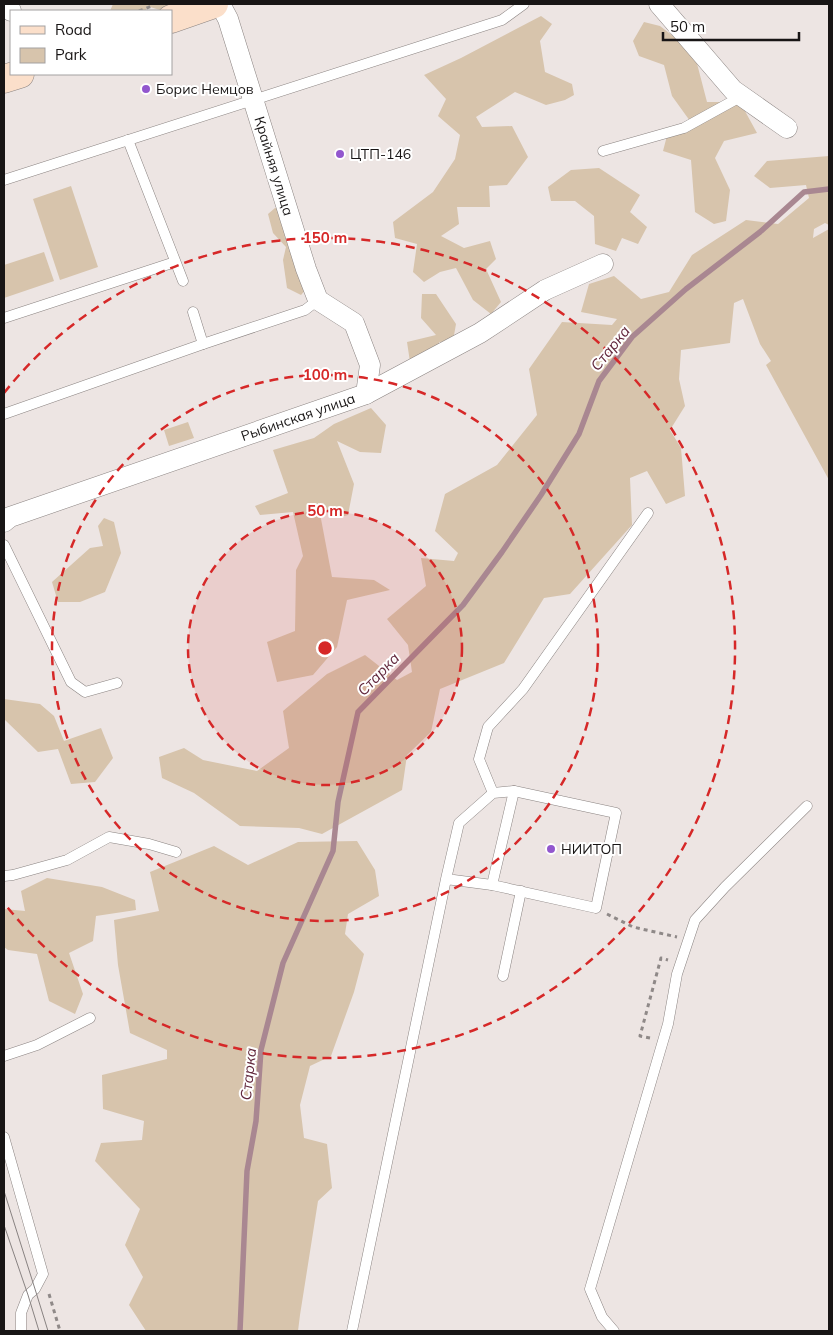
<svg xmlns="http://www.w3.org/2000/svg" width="833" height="1335" font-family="Mulish,sans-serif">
	<rect width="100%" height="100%" fill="#ede5e3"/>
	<g fill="#d7c4ac">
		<path d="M 113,4 L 182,4 L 163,11 L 147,6 L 146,11 L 110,11 Z"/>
		<path d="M 541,16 L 552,24 L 540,41 L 545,72 L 572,84 L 574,95 L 565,100 L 546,105 L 515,92 L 476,117 L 482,127 L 512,126 L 528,157 L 507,185 L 489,186 L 490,207 L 457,207 L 459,224 L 441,236 L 464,248 L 490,241 L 496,259 L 486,269 L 501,302 L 491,314 L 473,300 L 456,268 L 440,272 L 424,282 L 413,272 L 417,244 L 395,238 L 393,222 L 433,192 L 455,159 L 460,135 L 438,116 L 446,99 L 424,75 L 461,58 Z"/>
		<path d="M 644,22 L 660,26 L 694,52 L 707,102 L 740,102 L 757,133 L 724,141 L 715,158 L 730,190 L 726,221 L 714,224 L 695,212 L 691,160 L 663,151 L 669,128 L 690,121 L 672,96 L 664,65 L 639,56 L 633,41 Z"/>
		<path d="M 829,156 L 829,225 L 825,223 L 814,229 L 813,238 L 829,229 L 829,480 L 766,365 L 771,361 L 760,344 L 743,299 L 734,303 L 730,343 L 681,350 L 679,379 L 685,406 L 670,430 L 681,448 L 685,496 L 666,504 L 647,471 L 630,478 L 632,525 L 570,594 L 544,598 L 504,663 L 440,689 L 431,732 L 407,755 L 402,790 L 322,834 L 299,828 L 240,826 L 194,793 L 162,778 L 159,757 L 184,748 L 203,760 L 257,771 L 289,748 L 283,711 L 327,674 L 365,655 L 397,680 L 412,672 L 408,645 L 387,619 L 426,586 L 421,558 L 454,561 L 458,553 L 435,531 L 445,494 L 497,465 L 537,415 L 529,369 L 562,322 L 612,325 L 617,319 L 581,312 L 589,284 L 614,276 L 641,299 L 669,292 L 692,255 L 746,220 L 778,224 L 809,198 L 806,185 L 770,188 L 754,176 L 767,161 Z"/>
		<path d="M 599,168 L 640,195 L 630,212 L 647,227 L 638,244 L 622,238 L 616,251 L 595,244 L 594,216 L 575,201 L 551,201 L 548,187 L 571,170 Z"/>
		<path d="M 71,186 L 98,267 L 60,280 L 33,199 Z"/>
		<path d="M 275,208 L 286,210 L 309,286 L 301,295 L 287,288 L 283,260 L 286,247 L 273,233 L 268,214 Z"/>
		<path d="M 44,252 L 54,281 L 4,298 L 4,265 Z"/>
		<path d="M 422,294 L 436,294 L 456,324 L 453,341 L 439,342 L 439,360 L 410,362 L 407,342 L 436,335 L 421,318 Z"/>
		<path d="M 371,408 L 386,425 L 381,453 L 360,452 L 337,441 L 354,484 L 348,515 L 338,518 L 318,503 L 332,577 L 374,580 L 390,590 L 347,600 L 337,647 L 313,675 L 277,682 L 267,642 L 295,631 L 296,570 L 303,556 L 293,512 L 260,515 L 255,506 L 288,493 L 273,450 L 314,438 L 334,424 Z"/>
		<path d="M 188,422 L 194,438 L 169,446 L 164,430 Z"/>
		<path d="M 104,518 L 114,522 L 121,553 L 105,592 L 80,602 L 58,602 L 52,582 L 90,548 L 103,546 L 98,526 Z"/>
		<path d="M 4,699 L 40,704 L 54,716 L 64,741 L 101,728 L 113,758 L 95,782 L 71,784 L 58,749 L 38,752 L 4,719 Z"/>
		<path d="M 357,841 L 375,870 L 379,896 L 348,914 L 345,934 L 364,954 L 354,992 L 331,1056 L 310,1066 L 300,1105 L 304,1138 L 327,1144 L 332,1188 L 318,1201 L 300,1315 L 298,1331 L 146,1331 L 129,1305 L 143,1277 L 125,1245 L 140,1209 L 95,1161 L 101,1143 L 142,1140 L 144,1121 L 103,1109 L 102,1075 L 167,1059 L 167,1050 L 130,1033 L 118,965 L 114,920 L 159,911 L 150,872 L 214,846 L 248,865 L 298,842 Z"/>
		<path d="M 47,878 L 102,887 L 135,900 L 136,910 L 96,916 L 93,941 L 69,953 L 83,994 L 75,1014 L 49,1001 L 37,954 L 8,950 L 4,947 L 4,909 L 25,911 L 21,891 Z"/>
	</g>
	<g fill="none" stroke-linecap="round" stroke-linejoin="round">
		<path stroke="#a98791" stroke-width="5.5" d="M 240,1331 L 247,1171 L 256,1121 L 261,1050 L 283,963 L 333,851 L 338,802 L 358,712 L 463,605 L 502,552 L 541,495 L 579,434 L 599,381 L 632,337 L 686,289 L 760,232 L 804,192 L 829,189"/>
		<defs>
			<g id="lane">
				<path d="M 128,140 L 183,281"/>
				<path d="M 603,151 L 684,128 L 742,96"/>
				<path d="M 4,180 L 502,20 L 524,4"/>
				<path d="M 193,312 L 203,344"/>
				<path d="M 4,318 L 175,262"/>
				<path d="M 4,414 L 203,344 L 305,310 L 318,300"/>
				<path d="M 4,545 L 71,682 L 85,692 L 117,683"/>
				<path d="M 493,793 L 479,759 L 488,727 L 523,689 L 648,513"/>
				<path d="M 4,876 L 13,875 L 67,860 L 109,837 L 149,844 L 176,852"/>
				<path d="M 492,885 L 514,791"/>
				<path d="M 503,976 L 521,891"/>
				<path d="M 4,1056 L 37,1045 L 90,1018"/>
				<path d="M 4,1137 L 43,1274 L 35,1289 L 28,1295 L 21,1313 L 21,1331"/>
				<path d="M 352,1331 L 446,879 L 459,823 L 493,793 L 514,791 L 616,813 L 596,908 L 492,885 L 446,879"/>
				<path d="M 614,1331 L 602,1317 L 590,1289 L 668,1024 L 677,974 L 695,920 L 725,887 L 807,806"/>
			</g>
			<g id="street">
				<path d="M 8,4 L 11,11"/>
				<path d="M 220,4 L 228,19 L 306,269 L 318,300 L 354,323 L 370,365 L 366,394"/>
				<path d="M 659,4 L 733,90 L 787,128"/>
				<path d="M 4,522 L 10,517 L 366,394 L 480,333 L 545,290 L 603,264"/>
			</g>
			<g id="secondary">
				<path d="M 171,19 L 214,4"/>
				<path d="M 4,79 L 20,74"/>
			</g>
		</defs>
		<use href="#lane" stroke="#8b8482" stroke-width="11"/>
		<use href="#street" stroke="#8b8482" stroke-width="21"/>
		<use href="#secondary" stroke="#8b8482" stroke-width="29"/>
		<g stroke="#8f8988" stroke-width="3" stroke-dasharray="4 4" stroke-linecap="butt">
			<path d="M 139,11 L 152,6"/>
			<path d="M 607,914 L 633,927 L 677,937"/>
			<path d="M 650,1038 L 640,1036 L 661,958 L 668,960"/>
			<path d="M 49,1294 L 60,1331"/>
		</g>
		<use href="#lane" stroke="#fff" stroke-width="10"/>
		<use href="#street" stroke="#fff" stroke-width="20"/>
		<use href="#secondary" stroke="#fbdfca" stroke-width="28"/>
		<g stroke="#888281" stroke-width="1">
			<path d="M 4,1191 L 35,1289 L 48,1331"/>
			<path d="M 4,1225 L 28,1295 L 39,1331"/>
		</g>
	</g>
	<circle cx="325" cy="648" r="137" fill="#d62828" fill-opacity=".12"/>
	<g fill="none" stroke="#d62828" stroke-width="2.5" stroke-dasharray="9 6">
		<circle cx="325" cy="648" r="137"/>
		<circle cx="325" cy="648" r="273"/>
		<path d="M4 393A410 410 0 1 1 4 903"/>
	</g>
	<g fill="#9257ce" stroke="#fff" stroke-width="2">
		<circle cx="146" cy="89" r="5"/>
		<circle cx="340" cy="154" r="5"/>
		<circle cx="551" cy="849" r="5"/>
	</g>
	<g text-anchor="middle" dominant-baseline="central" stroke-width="4" stroke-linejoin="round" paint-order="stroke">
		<g font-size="14" fill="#181515" stroke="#fff" text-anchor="start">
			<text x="156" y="89">Борис Немцов</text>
			<text x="350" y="154">ЦТП-146</text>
			<text x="561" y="849">НИИТОП</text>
		</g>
		<g font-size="14" fill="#181515" stroke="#fff">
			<text transform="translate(274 166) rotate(73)">Крайняя улица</text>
			<text transform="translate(298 417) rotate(-19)">Рыбинская улица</text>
		</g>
		<g font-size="15" font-style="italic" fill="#62283d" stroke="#fff">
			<text transform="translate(610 348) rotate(-51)">Старка</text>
			<text transform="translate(378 674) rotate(-46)">Старка</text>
			<text transform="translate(248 1074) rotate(-84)">Старка</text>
		</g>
	</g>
	<circle cx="325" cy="648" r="8" fill="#d62828" stroke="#fff" stroke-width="2.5"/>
	<g font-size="15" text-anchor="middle" font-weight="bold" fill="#d62828" stroke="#fff" stroke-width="4" stroke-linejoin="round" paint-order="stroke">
		<text x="325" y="243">150 m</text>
		<text x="325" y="380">100 m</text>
		<text x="325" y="516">50 m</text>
	</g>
	<rect width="833" height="1335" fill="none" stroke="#181515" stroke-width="10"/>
	<rect x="10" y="10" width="162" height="65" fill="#ffffff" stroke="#a3a1a1"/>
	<rect x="20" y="26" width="25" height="8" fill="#fbdfca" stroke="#a3a1a1"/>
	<text x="55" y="35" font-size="15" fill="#181515">Road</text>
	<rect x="20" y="48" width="25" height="15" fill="#d7c4ac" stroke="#a3a1a1"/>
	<text x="55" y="60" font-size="15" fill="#181515">Park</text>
	<path d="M663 32v8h136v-8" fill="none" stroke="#181515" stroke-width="2.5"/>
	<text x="670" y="32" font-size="15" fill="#181515" stroke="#ffffff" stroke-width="4" paint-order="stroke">50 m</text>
</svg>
